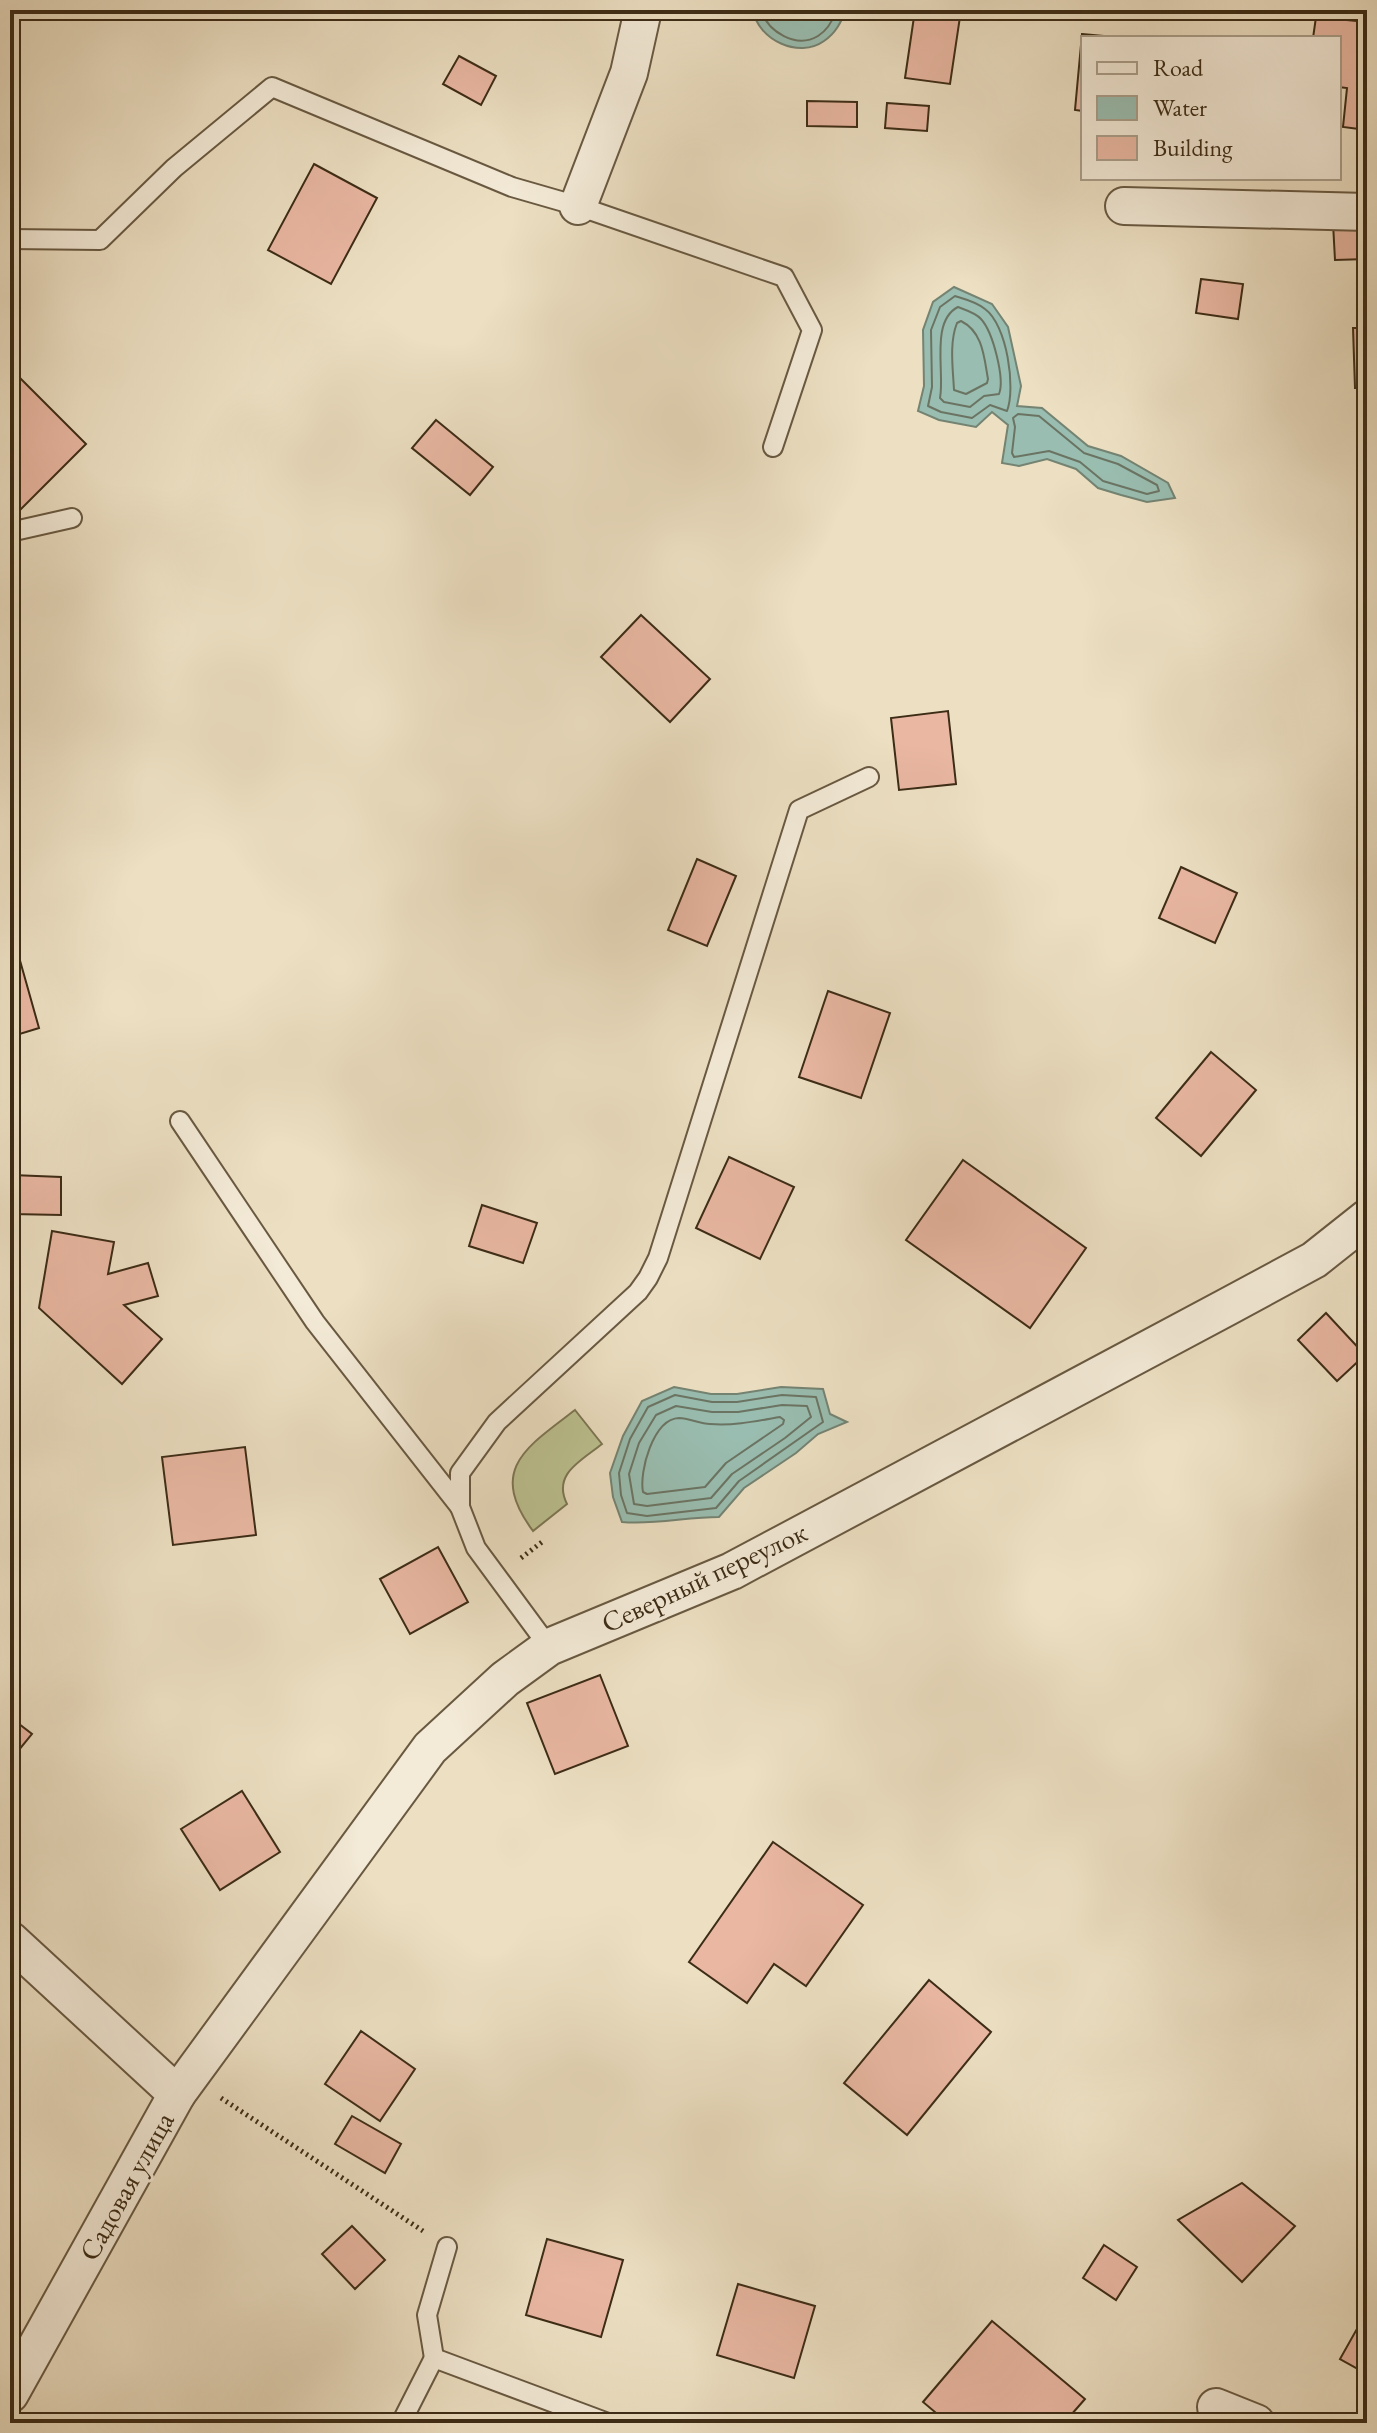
<svg xmlns="http://www.w3.org/2000/svg" width="1377" height="2433" font-family="'EB Garamond',serif">
	<rect width="100%" height="100%" fill="#ecdfc2"/>
	<filter id="stains"><feTurbulence type="fractalNoise" baseFrequency=".0025" numOctaves="4"/><feColorMatrix values="0 0 0 0 .2 0 0 0 0 .09 0 0 0 0 .02 0 0 0 .5 -.17"/></filter>
	<radialGradient id="worn" r=".72"><stop offset=".6" stop-color="#630" stop-opacity="0"/><stop offset="1" stop-color="#630" stop-opacity=".3"/></radialGradient>
	<path fill="#bcc190" stroke="#7c7653" stroke-width="2" d="M 575,1410 L 602,1444 C 581,1461 552,1474 567,1504 L 533,1531 C 487,1469 527,1447 575,1410 Z"/>
	<g fill="#99bdb0" stroke="#748372" stroke-width="2">
		<path d="M 753,10 L 846,10 C 841,22 836,33 824,41 C 799,59 758,40 753,10 Z"/>
		<path d="M 954,287 L 992,304 L 1008,327 L 1021,386 L 1017,406 L 1042,408 L 1088,446 L 1121,456 L 1168,483 L 1175,498 L 1147,502 L 1121,495 L 1098,488 L 1076,469 L 1047,459 L 1019,466 L 1002,463 L 1008,425 L 992,412 L 976,427 L 939,420 L 918,411 L 924,386 L 923,330 L 933,302 Z"/>
		<path d="M 674,1387 L 711,1394 L 737,1394 L 781,1387 L 823,1389 L 830,1414 L 847,1422 L 818,1434 L 796,1453 L 744,1488 L 719,1517 C 686,1517 655,1525 622,1522 L 613,1497 L 610,1473 L 623,1436 L 642,1401 Z"/>
	</g>
	<g fill="none" stroke-linecap="round" stroke-linejoin="round">
		<g stroke="#6b7463" stroke-width="2">
			<path d="M 761,10 C 768,32 796,49 818,36 C 828,30 833,20 837,10"/>
			<path d="M 955,296 C 965,299 977,302 985,309 C 1007,325 1016,388 1007,411 L 990,405 L 972,418 L 941,412 L 928,406 L 932,387 L 931,330 L 940,307 Z"/>
			<path d="M 958,307 C 966,310 976,313 981,319 C 993,332 1005,379 999,394 L 984,396 L 970,407 L 944,402 L 940,398 C 945,373 930,321 958,307 Z"/>
			<path d="M 961,321 C 983,332 984,357 988,379 L 987,383 L 966,394 L 954,390 C 953,369 949,343 957,323 Z"/>
			<path d="M 1018,414 L 1039,416 L 1084,453 L 1118,464 L 1157,485 L 1159,491 L 1147,494 L 1103,481 L 1080,462 L 1049,451 L 1014,457 L 1012,453 L 1015,427 L 1013,418 Z"/>
			<path d="M 782,1395 L 816,1397 L 823,1422 L 739,1481 L 716,1508 L 647,1516 L 627,1513 L 621,1495 L 619,1473 L 630,1439 L 648,1407 L 675,1395 L 712,1402 L 737,1402 Z"/>
			<path d="M 782,1405 L 807,1406 L 811,1417 L 785,1438 L 732,1474 L 711,1498 L 647,1506 L 634,1504 L 629,1474 L 639,1443 L 656,1415 L 676,1406 L 712,1412 L 738,1412 Z"/>
			<path d="M 780,1417 L 784,1420 L 783,1424 L 726,1463 L 705,1487 L 647,1494 L 643,1492 C 639,1472 653,1419 679,1418 C 689,1418 700,1424 710,1424 C 734,1426 757,1421 780,1417 Z"/>
		</g>
	</g>
	<g fill="#e9b7a2" stroke="#3d2c16" stroke-width="2">
		<path d="M 915,10 L 961,10 L 950,84 L 905,78 Z"/>
		<path d="M 1316,17 L 1367,22 L 1367,130 L 1343,127 L 1347,88 L 1339,87 L 1339,38 L 1313,38 Z"/>
		<path d="M 1082,34 L 1126,38 L 1083,38 L 1083,111 L 1075,110 Z"/>
		<path d="M 459,56 L 496,76 L 481,105 L 443,84 Z"/>
		<path d="M 807,101 L 857,102 L 857,127 L 807,126 Z"/>
		<path d="M 887,103 L 929,106 L 927,131 L 885,128 Z"/>
		<path d="M 314,164 L 377,198 L 331,284 L 268,250 Z"/>
		<path d="M 1367,221 L 1367,259 L 1335,260 L 1333,223 Z"/>
		<path d="M 1201,279 L 1243,284 L 1238,319 L 1196,313 Z"/>
		<path d="M 1353,328 L 1367,328 L 1367,388 L 1355,388 Z"/>
		<path d="M 19,377 L 86,444 L 12,518 L 10,386 Z"/>
		<path d="M 436,420 L 493,467 L 470,495 L 412,448 Z"/>
		<path d="M 641,615 L 710,679 L 670,722 L 601,657 Z"/>
		<path d="M 948,711 L 956,784 L 899,790 L 891,718 Z"/>
		<path d="M 697,859 L 736,876 L 707,946 L 668,930 Z"/>
		<path d="M 1181,867 L 1237,893 L 1215,943 L 1159,918 Z"/>
		<path d="M 19,957 L 39,1028 L 10,1037 L 10,959 Z"/>
		<path d="M 828,991 L 890,1013 L 861,1098 L 799,1077 Z"/>
		<path d="M 1211,1052 L 1256,1090 L 1201,1156 L 1156,1118 Z"/>
		<path d="M 729,1157 L 794,1187 L 760,1259 L 696,1228 Z"/>
		<path d="M 963,1160 L 1086,1248 L 1030,1328 L 906,1240 Z"/>
		<path d="M 12,1175 L 61,1177 L 61,1215 L 12,1214 Z"/>
		<path d="M 482,1205 L 537,1223 L 523,1263 L 469,1246 Z"/>
		<path d="M 52,1231 L 114,1242 L 108,1274 L 148,1263 L 158,1296 L 124,1305 L 162,1339 L 122,1384 L 39,1308 Z"/>
		<path d="M 1326,1313 L 1365,1355 L 1337,1381 L 1298,1340 Z"/>
		<path d="M 245,1447 L 256,1535 L 173,1545 L 162,1457 Z"/>
		<path d="M 438,1547 L 468,1602 L 410,1634 L 380,1579 Z"/>
		<path d="M 600,1675 L 628,1746 L 555,1774 L 527,1703 Z"/>
		<path d="M 10,1717 L 32,1734 L 10,1761 Z"/>
		<path d="M 242,1791 L 280,1852 L 220,1890 L 181,1829 Z"/>
		<path d="M 773,1842 L 863,1905 L 806,1986 L 774,1964 L 747,2003 L 689,1962 Z"/>
		<path d="M 929,1980 L 991,2032 L 907,2135 L 844,2083 Z"/>
		<path d="M 361,2031 L 415,2069 L 380,2121 L 325,2084 Z"/>
		<path d="M 352,2116 L 401,2144 L 385,2173 L 335,2144 Z"/>
		<path d="M 1242,2183 L 1295,2226 L 1242,2282 L 1178,2220 Z"/>
		<path d="M 352,2226 L 385,2260 L 355,2289 L 322,2254 Z"/>
		<path d="M 547,2239 L 623,2260 L 601,2337 L 526,2315 Z"/>
		<path d="M 1104,2245 L 1137,2267 L 1116,2300 L 1083,2278 Z"/>
		<path d="M 738,2284 L 815,2306 L 794,2378 L 717,2355 Z"/>
		<path d="M 1367,2311 L 1367,2374 L 1340,2359 Z"/>
		<path d="M 992,2321 L 1085,2399 L 1064,2423 L 948,2423 L 923,2402 Z"/>
	</g>
	<g fill="none" stroke-linecap="round" stroke-linejoin="round">
		<defs>
			<g id="service">
				<path d="M 10,239 L 100,240 L 174,168 L 272,87 L 512,187 L 578,206 L 784,277 L 812,330 L 773,447"/>
				<path d="M 10,532 L 72,518"/>
				<path d="M 180,1121 L 315,1322 L 460,1507"/>
				<path d="M 549,1647 L 476,1548 L 460,1507 L 460,1473 L 497,1422 L 638,1292 L 648,1278 L 658,1258 L 799,810 L 869,777"/>
				<path d="M 447,2247 L 427,2315 L 434,2358 L 608,2423"/>
				<path d="M 401,2423 L 434,2358"/>
			</g>
			<g id="minor">
				<path d="M 578,206 L 629,73 L 643,10"/>
				<path d="M 1124,206 L 1367,212"/>
				<path d="M 10,1940 L 177,2094 L 10,2394"/>
				<path d="M 177,2094 L 430,1748 L 505,1679 L 549,1647 L 732,1571 L 1227,1307 L 1314,1260 L 1367,1218"/>
				<path d="M 1216,2407 L 1256,2423"/>
			</g>
		</defs>
		<use href="#service" stroke="#695941" stroke-width="22"/>
		<use href="#minor" stroke="#695941" stroke-width="40"/>
		<g stroke="#3d2c16" stroke-width="5" stroke-dasharray="2 4" stroke-linecap="butt">
			<path d="M 521,1558 L 542,1542"/>
			<path d="M 221,2098 L 423,2231"/>
		</g>
		<use href="#service" stroke="#f3ead7" stroke-width="18"/>
		<use href="#minor" stroke="#f3ead7" stroke-width="36"/>
	</g>
	<g text-anchor="middle" dominant-baseline="central" stroke-width="6" stroke-linejoin="round" paint-order="stroke">
		<g font-size="28" fill="#3d2c16" stroke="#f3ead7">
			<text transform="translate(704 1577) rotate(-25)">Северный переулок</text>
			<text transform="translate(126 2186) rotate(-61)">Садовая улица</text>
		</g>
	</g>
	<rect width="1377" height="2433" fill="none" stroke="#ecdfc2" stroke-width="40"/>
	<rect x="12" y="12" width="1353" height="2409" fill="none" stroke="#3d2c16" stroke-width="4"/>
	<rect x="20" y="20" width="1337" height="2393" fill="none" stroke="#3d2c16" stroke-width="2"/>
	<rect x="1081" y="36" width="260" height="144" fill="#f3ead7" stroke="#aa9e8a" stroke-width="2"/>
	<rect x="1097" y="62" width="40" height="12" fill="#f3ead7" stroke="#aa9e8a" stroke-width="2"/>
	<text x="1153" y="76" font-size="24" fill="#3d2c16">Road</text>
	<rect x="1097" y="96" width="40" height="24" fill="#99bdb0" stroke="#aa9e8a" stroke-width="2"/>
	<text x="1153" y="116" font-size="24" fill="#3d2c16">Water</text>
	<rect x="1097" y="136" width="40" height="24" fill="#e9b7a2" stroke="#aa9e8a" stroke-width="2"/>
	<text x="1153" y="156" font-size="24" fill="#3d2c16">Building</text>
	<rect width="100%" height="100%" filter="url(#stains)"/>
	<rect width="100%" height="100%" fill="url(#worn)"/>
</svg>
